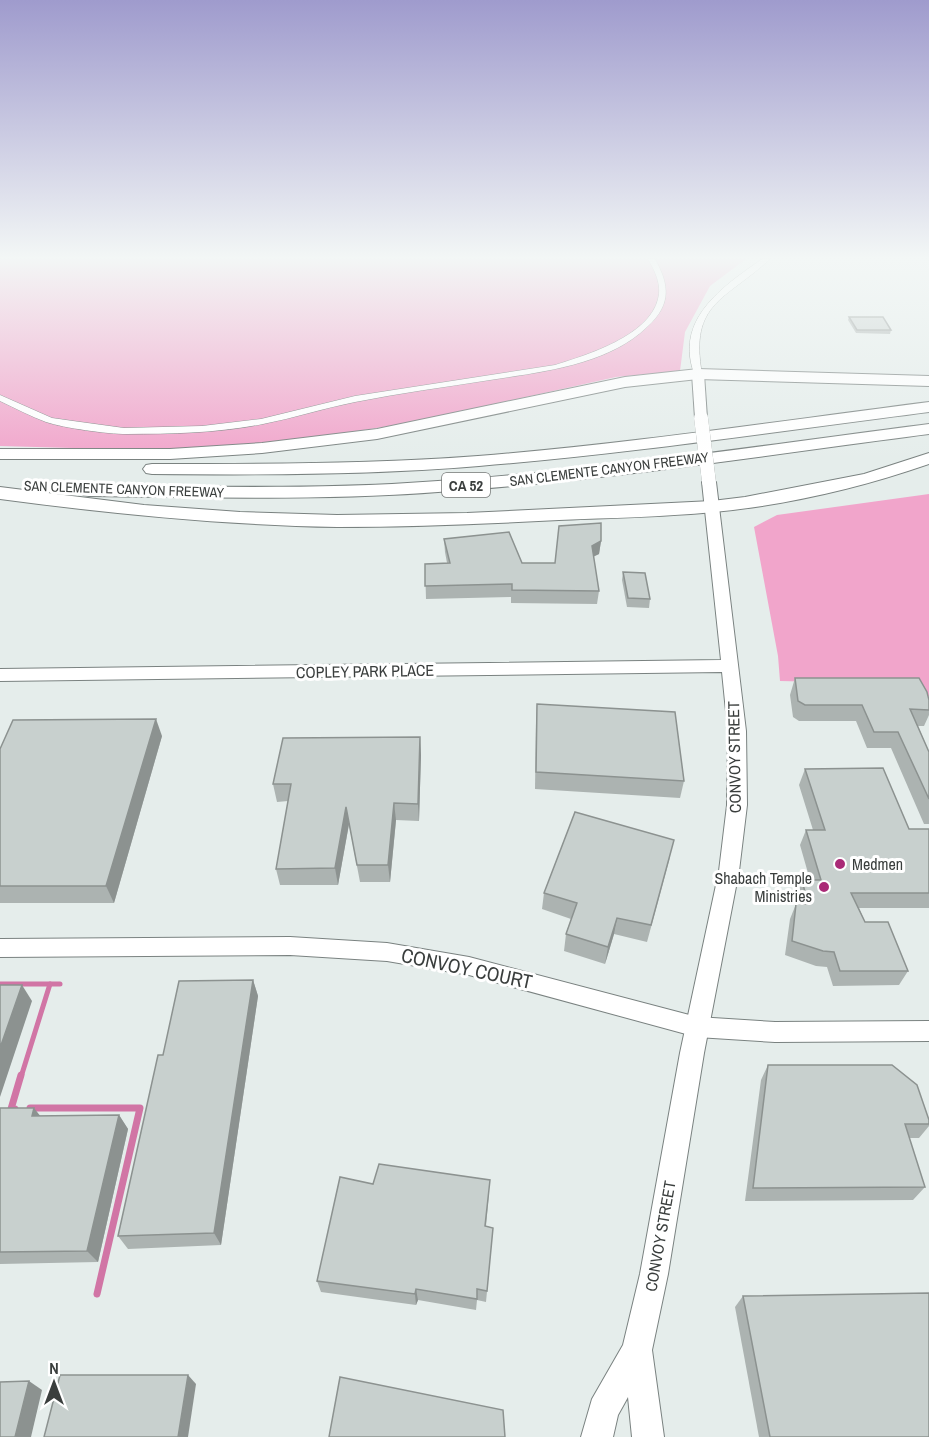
<svg xmlns="http://www.w3.org/2000/svg" width="929" height="1437" font-family="'Archivo Narrow',sans-serif">
	<rect width="100%" height="100%" fill="#e5edeb"/>
	<g fill="#f1a5cb">
		<path d="M 0,259 L 746,259 L 710,286 L 685,332 L 680,371 L 616,377 L 408,423 L 287,442 L 145,450 L 0,446 Z"/>
		<path d="M 929,494 L 929,696 L 917,696 L 910,684 L 780,681 L 778,656 L 754,527 L 777,515 Z"/>
	</g>
	<g fill="none" stroke-linecap="round" stroke-linejoin="round">
		<g stroke="#d175a5" stroke-width="5">
			<path d="M 0,984 L 60,984"/>
			<path d="M 21,1077 L 50,984"/>
		</g>
		<g stroke="#d175a5" stroke-width="7">
			<path d="M 30,1108 L 140,1108 L 97,1294"/>
			<path d="M 15,1109 L 11,1109 L 21,1075"/>
		</g>
		<defs>
			<g id="minor">
				<path d="M 648,259 L 655,259 C 670,286 671,305 647,327 C 608,365 541,372 490,380 C 445,387 400,393 355,402 C 324,408 294,418 263,424 C 219,433 171,434 127,434 C 107,434 64,428 46,422 C 30,416 15,408 0,401 L 0,395 L 52,418 L 73,421 L 124,428 L 202,426 L 261,419 L 355,396 L 555,365 C 587,355 649,336 658,299 C 662,285 655,271 648,259 Z"/>
				<path d="M 762,259 L 770,259 C 726,300 689,302 702,374 L 695,376 C 673,320 722,287 762,259 Z"/>
			</g>
			<path id="tertiary" d="M 290,937 L 387,943 L 469,957 L 697,1017 L 775,1022 L 929,1021 L 929,1041 L 775,1042 L 697,1037 L 469,975 L 387,961 L 290,955 L 0,957 L 0,939 Z"/>
			<g id="secondary">
				<path d="M 698,371 L 704,374 L 707,418 L 701,422 L 695,418 L 692,374 Z"/>
				<path d="M 709,478 L 716,482 L 746,731 L 747,805 L 739,871 L 704,1053 L 668,1274 L 652,1350 L 664,1437 L 632,1437 L 628,1397 L 618,1415 L 613,1437 L 581,1437 L 592,1399 L 623,1345 L 640,1274 L 680,1053 L 719,871 L 727,805 L 728,731 L 722,672 L 0,681 L 0,669 L 721,660 L 702,482 Z"/>
			</g>
			<g id="motorway">
				<path d="M 698,369 L 929,376 L 929,386 L 698,379 L 625,387 L 377,439 L 262,453 L 170,459 L 0,459 L 0,449 L 170,449 L 262,443 L 377,429 L 625,377 Z"/>
				<path d="M 929,402 L 929,412 C 779,431 629,454 479,466 C 370,475 261,475 152,474 L 146,473 L 143,469 L 146,465 L 152,464 C 261,464 370,464 478,456 C 629,444 779,421 929,402 Z"/>
				<path d="M 929,424 L 929,434 C 766,455 602,481 438,492 C 322,501 205,497 89,496 L 83,495 L 80,491 L 83,487 L 89,486 C 205,486 322,490 438,481 C 602,470 766,445 929,424 Z"/>
				<path d="M 929,453 L 929,464 C 860,488 787,505 714,512 C 662,517 610,518 559,520 C 485,524 411,527 337,527 C 224,525 112,514 0,499 L 0,487 L 144,505 L 240,512 L 337,515 L 467,513 L 712,501 L 745,497 L 864,474 Z"/>
			</g>
		</defs>
		<use href="#minor" stroke="#7a8280" stroke-width="1"/>
		<use href="#tertiary" stroke="#7a8280" stroke-width="2"/>
		<use href="#secondary" stroke="#7a8280" stroke-width="2"/>
		<use href="#motorway" stroke="#7a8280" stroke-width="2"/>
		<use href="#minor" fill="#fff" fill-rule="evenodd"/>
		<use href="#tertiary" fill="#fff" fill-rule="evenodd"/>
		<use href="#secondary" fill="#fff" fill-rule="evenodd"/>
		<use href="#motorway" fill="#fff" fill-rule="evenodd"/>
		<defs>
			<path id="secondary-bridge" d="M 701,418 L 709,482"/>
		</defs>
		<use href="#secondary-bridge" stroke="#7a8280" stroke-width="14" stroke-linecap="butt"/>
		<use href="#secondary-bridge" stroke="#fff" stroke-width="14"/>
	</g>
	<g fill="#acb3b1">
		<path d="M 849,317 L 891,330 L 890,334 L 856,333 L 848,320 Z"/>
		<path d="M 444,539 L 522,563 L 555,563 L 601,541 L 599,554 L 593,557 L 599,591 L 597,604 L 511,603 L 511,597 L 426,599 L 425,564 L 447,563 L 445,552 Z"/>
		<path d="M 623,572 L 650,599 L 649,608 L 627,607 L 622,580 Z"/>
		<path d="M 795,678 L 929,700 L 929,715 L 924,726 L 918,726 L 929,752 L 929,824 L 924,824 L 891,748 L 867,748 L 856,721 L 799,721 L 793,717 L 790,695 Z"/>
		<path d="M 537,704 L 684,781 L 680,798 L 535,789 L 536,722 Z"/>
		<path d="M 162,736 L 114,903 L 0,903 L 0,749 Z"/>
		<path d="M 420,737 L 421,755 L 419,821 L 396,820 L 390,882 L 360,882 L 349,824 L 338,885 L 280,885 L 276,869 L 288,801 L 277,802 L 273,784 Z"/>
		<path d="M 805,769 L 909,829 L 929,829 L 929,908 L 859,908 L 865,922 L 908,971 L 899,985 L 833,986 L 827,967 L 816,966 L 785,955 L 790,919 L 796,904 L 798,904 L 796,895 L 802,880 L 810,880 L 800,845 L 806,830 L 813,830 L 799,785 Z"/>
		<path d="M 670,857 L 647,942 L 614,934 L 605,964 L 564,951 L 566,934 L 571,919 L 542,909 L 544,893 Z"/>
		<path d="M 253,980 L 258,996 L 221,1245 L 128,1249 L 118,1236 L 163,1055 Z"/>
		<path d="M 768,1065 L 929,1120 L 929,1126 L 919,1138 L 909,1138 L 925,1187 L 913,1200 L 745,1201 L 761,1080 Z"/>
		<path d="M 0,1108 L 40,1116 L 119,1115 L 128,1129 L 98,1262 L 0,1264 Z"/>
		<path d="M 373,1184 L 489,1193 L 486,1226 L 493,1228 L 486,1302 L 477,1300 L 476,1310 L 418,1300 L 416,1305 L 321,1292 L 317,1281 Z"/>
		<path d="M 743,1296 L 929,1437 L 759,1437 L 735,1307 Z"/>
	</g>
	<g fill="#8c9290">
		<path d="M 601,541 L 599,554 L 590,558 L 592,546 Z"/>
		<path d="M 156,719 L 162,736 L 114,903 L 106,886 Z"/>
		<path d="M 420,737 L 421,755 L 419,821 L 418,804 Z"/>
		<path d="M 394,803 L 396,820 L 390,882 L 388,865 Z"/>
		<path d="M 346,807 L 349,824 L 338,885 L 335,868 Z"/>
		<path d="M 617,918 L 614,934 L 605,964 L 608,947 Z"/>
		<path d="M 253,980 L 258,996 L 221,1245 L 214,1233 Z"/>
		<path d="M 22,985 L 32,1001 L 0,1097 L 0,1048 Z"/>
		<path d="M 34,1108 L 45,1122 L 32,1116 Z"/>
		<path d="M 119,1115 L 128,1129 L 98,1262 L 87,1251 Z"/>
		<path d="M 416,1289 L 418,1300 L 416,1305 L 415,1294 Z"/>
		<path d="M 188,1375 L 196,1384 L 188,1437 L 178,1437 Z"/>
		<path d="M 29,1381 L 42,1390 L 31,1437 L 15,1437 Z"/>
	</g>
	<g fill="#c8d0ce" stroke="#8c9290" stroke-width="1.5">
		<path d="M 849,317 L 883,317 L 891,330 L 857,330 Z"/>
		<path d="M 601,523 L 601,541 L 592,546 L 599,591 L 512,590 L 512,584 L 425,586 L 425,564 L 450,563 L 444,539 L 509,532 L 522,563 L 555,563 L 559,526 Z"/>
		<path d="M 623,572 L 645,573 L 650,599 L 628,598 Z"/>
		<path d="M 795,678 L 919,678 L 927,692 L 929,700 L 929,710 L 910,709 L 929,752 L 929,799 L 898,732 L 874,732 L 862,705 L 805,705 L 798,701 Z"/>
		<path d="M 537,704 L 675,712 L 684,781 L 536,772 Z"/>
		<path d="M 156,719 L 106,886 L 0,886 L 0,749 L 13,720 Z"/>
		<path d="M 420,737 L 418,804 L 394,803 L 388,865 L 357,865 L 346,807 L 335,868 L 276,869 L 291,784 L 273,784 L 283,738 Z"/>
		<path d="M 883,768 L 909,829 L 929,829 L 929,893 L 851,893 L 865,922 L 888,922 L 908,971 L 840,971 L 834,952 L 823,951 L 792,941 L 796,904 L 808,904 L 802,880 L 821,880 L 806,830 L 825,830 L 805,769 Z"/>
		<path d="M 575,812 L 674,840 L 651,925 L 617,918 L 608,947 L 566,934 L 577,903 L 544,893 Z"/>
		<path d="M 253,980 L 214,1233 L 118,1236 L 158,1055 L 163,1055 L 179,981 Z"/>
		<path d="M 0,985 L 22,985 L 0,1048 Z"/>
		<path d="M 768,1065 L 892,1065 L 917,1085 L 929,1120 L 929,1124 L 905,1124 L 925,1187 L 753,1188 Z"/>
		<path d="M 0,1108 L 34,1108 L 32,1116 L 119,1115 L 87,1251 L 0,1252 Z"/>
		<path d="M 379,1164 L 490,1180 L 485,1226 L 493,1228 L 487,1291 L 477,1289 L 477,1299 L 416,1289 L 415,1294 L 317,1281 L 340,1177 L 373,1184 Z"/>
		<path d="M 929,1293 L 929,1437 L 770,1437 L 743,1296 Z"/>
		<path d="M 60,1375 L 188,1375 L 178,1437 L 44,1437 Z"/>
		<path d="M 340,1377 L 503,1410 L 505,1437 L 329,1437 Z"/>
		<path d="M 29,1381 L 15,1437 L 0,1437 L 0,1382 Z"/>
	</g>
	<linearGradient id="sky" x2="0" y2="1"><stop stop-color="#9f9bcd"/><stop offset="0.56" stop-color="#f3f7f6"/><stop offset="1" stop-color="#f3f7f6" stop-opacity="0"/></linearGradient>
	<rect width="929" height="460" fill="url(#sky)"/>
	<g fill="#aa2a77" stroke="#fff" stroke-width="2">
		<circle cx="840" cy="864" r="6"/>
		<circle cx="824" cy="887" r="6"/>
	</g>
	<g text-anchor="middle" dominant-baseline="central" stroke-width="6" stroke-linejoin="round" paint-order="stroke">
		<g font-size="14" fill="#3a3e3d" stroke="#fff">
			<text transform="translate(609 469) rotate(-7)">SAN CLEMENTE CANYON FREEWAY</text>
			<text transform="translate(124 489) rotate(2)">SAN CLEMENTE CANYON FREEWAY</text>
		</g>
		<rect fill="#fff" stroke="#757877" stroke-width="1.5" x="442" y="473" width="48" height="24" rx="4.5"/>
		<g font-size="15" font-weight="bold" fill="#3a3e3d">
			<text x="466" y="485">CA 52</text>
		</g>
		<g font-size="16" fill="#3a3e3d" stroke="#fff">
			<text transform="translate(365 671) rotate(-1)">COPLEY PARK PLACE</text>
			<text transform="translate(734 757) rotate(-91)">CONVOY STREET</text>
			<text transform="translate(660 1236) rotate(-80)">CONVOY STREET</text>
		</g>
		<g font-size="16" fill="#3a3e3d" stroke="#fff" text-anchor="start">
			<text x="852" y="864">Medmen</text>
			<text x="812" y="878" text-anchor="end">Shabach Temple<tspan x="812" dy="18">Ministries</tspan></text>
		</g>
		<g font-size="20" fill="#3a3e3d" stroke="#fff">
			<text transform="translate(467 968) rotate(12)">CONVOY COURT</text>
		</g>
	</g>
	<g transform="translate(54 1383)" stroke="#ffffff" stroke-width="4.5" paint-order="stroke">
	<path d="M0-4.5L10 22L0 15L-10 22Z" fill="#3a3e3d"/>
	<text y="-9" font-size="16" font-weight="bold" text-anchor="middle" fill="#3a3e3d">N</text>
	</g>
</svg>
